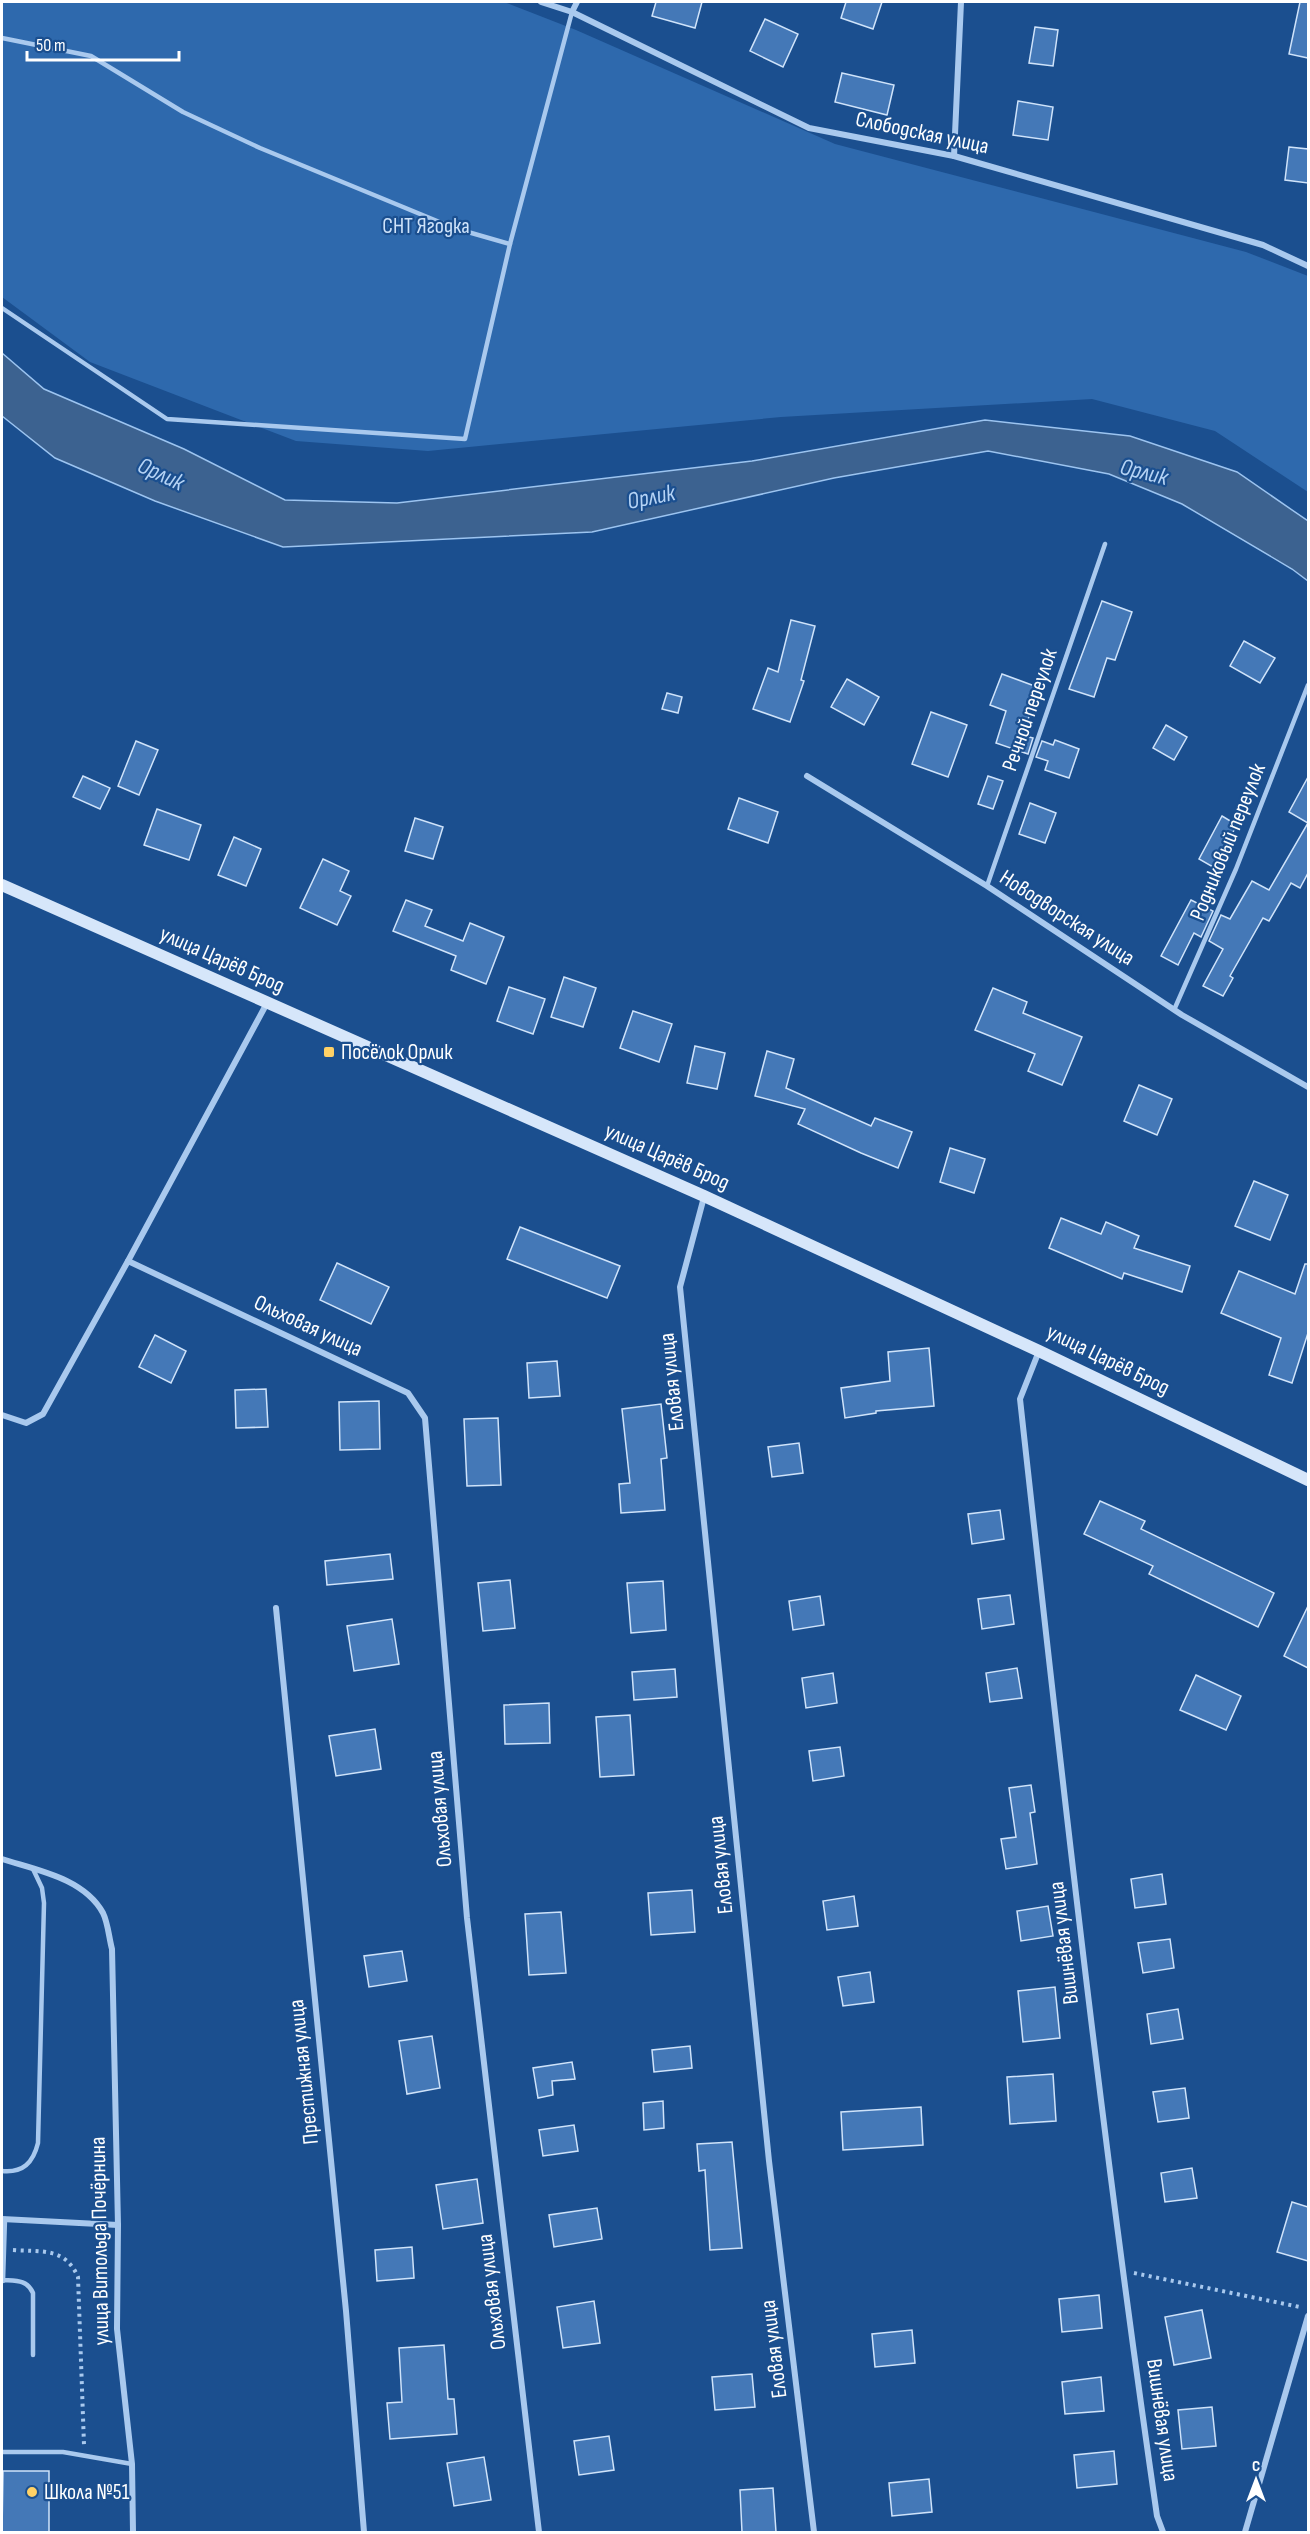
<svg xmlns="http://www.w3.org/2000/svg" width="1310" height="2534" font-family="'Sofia Sans Condensed',sans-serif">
	<rect width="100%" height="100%" fill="#1b4f8f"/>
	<path fill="#2e69ad" d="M 2,2 L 504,2 L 576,30 L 835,144 L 1246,252 L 1308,276 L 1308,492 L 1215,431 L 1092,399 L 781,417 L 428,451 L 296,441 L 90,362 L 2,297 Z"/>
	<path fill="#3c6290" stroke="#9cc4f0" stroke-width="1.5" d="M 2,353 L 44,389 L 184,449 L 285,500 L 397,503 L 752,461 L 985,420 L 1130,436 L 1237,472 L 1308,521 L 1308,581 L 1292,569 L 1182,504 L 1109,474 L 988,451 L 834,478 L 592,532 L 283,547 L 155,501 L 55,458 L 2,416 Z"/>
	<g fill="#4478b7" stroke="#cfe3fa" stroke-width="1.5">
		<path d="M 656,2 L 702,2 L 695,28 L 652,16 Z"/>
		<path d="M 846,2 L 882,2 L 873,29 L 841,18 Z"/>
		<path d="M 1300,2 L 1308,2 L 1308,58 L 1289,54 Z"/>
		<path d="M 765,19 L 798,34 L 783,67 L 750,51 Z"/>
		<path d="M 1035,27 L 1058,30 L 1053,66 L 1029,63 Z"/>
		<path d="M 842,73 L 894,85 L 887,115 L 835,102 Z"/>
		<path d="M 1018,101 L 1053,107 L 1048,140 L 1013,135 Z"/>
		<path d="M 1289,147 L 1308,149 L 1308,183 L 1285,180 Z"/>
		<path d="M 1102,601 L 1132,612 L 1115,660 L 1107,658 L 1094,697 L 1069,689 Z"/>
		<path d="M 791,620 L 815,626 L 801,680 L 804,681 L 790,722 L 753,709 L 768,668 L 778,672 Z"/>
		<path d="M 1244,641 L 1275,658 L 1260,683 L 1230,666 Z"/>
		<path d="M 1002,674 L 1040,688 L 1022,735 L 1033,738 L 1028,754 L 996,743 L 1006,711 L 990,705 Z"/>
		<path d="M 847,679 L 879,697 L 864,725 L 831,707 Z"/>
		<path d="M 667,693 L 682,697 L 678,713 L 662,709 Z"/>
		<path d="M 931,712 L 967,725 L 948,777 L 912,764 Z"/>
		<path d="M 1166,725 L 1187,737 L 1174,760 L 1153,748 Z"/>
		<path d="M 1055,740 L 1079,749 L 1069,778 L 1045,770 L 1048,761 L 1036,757 L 1042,741 L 1053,745 Z"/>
		<path d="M 136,741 L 158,750 L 139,795 L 118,786 Z"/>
		<path d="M 83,776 L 110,788 L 100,809 L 73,797 Z"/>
		<path d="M 988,776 L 1003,781 L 993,809 L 978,804 Z"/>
		<path d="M 1308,777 L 1308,873 L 1300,888 L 1291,883 L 1269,921 L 1263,918 L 1230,976 L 1233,978 L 1223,996 L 1203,986 L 1223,949 L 1209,941 L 1221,915 L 1230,919 L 1252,881 L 1269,890 L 1308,823 L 1289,812 Z"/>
		<path d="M 739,798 L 778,812 L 768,843 L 728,829 Z"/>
		<path d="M 1030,803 L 1056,813 L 1045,843 L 1019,834 Z"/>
		<path d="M 157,809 L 201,825 L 189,860 L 144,845 Z"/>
		<path d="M 1222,816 L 1237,825 L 1213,867 L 1199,859 Z"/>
		<path d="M 415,818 L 443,827 L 433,859 L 405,851 Z"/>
		<path d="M 234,837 L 261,849 L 246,886 L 218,875 Z"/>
		<path d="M 323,859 L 349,871 L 340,891 L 351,896 L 337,925 L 300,908 Z"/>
		<path d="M 406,900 L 432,910 L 425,926 L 463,941 L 470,923 L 504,937 L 486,984 L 451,970 L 456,956 L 393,931 Z"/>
		<path d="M 1191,900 L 1213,911 L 1201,937 L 1194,933 L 1178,965 L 1161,956 Z"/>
		<path d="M 564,977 L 596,988 L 583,1027 L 551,1017 Z"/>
		<path d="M 509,987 L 545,999 L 533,1034 L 497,1021 Z"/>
		<path d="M 993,988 L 1027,1002 L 1023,1013 L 1082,1037 L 1062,1085 L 1028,1071 L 1035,1054 L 975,1030 Z"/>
		<path d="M 633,1011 L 672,1024 L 659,1062 L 620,1048 Z"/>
		<path d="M 695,1046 L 725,1053 L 717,1089 L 687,1083 Z"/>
		<path d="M 767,1051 L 794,1059 L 786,1088 L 871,1126 L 875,1118 L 912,1132 L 898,1168 L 861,1153 L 798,1124 L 805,1109 L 755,1096 Z"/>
		<path d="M 1139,1085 L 1172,1099 L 1157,1135 L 1124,1121 Z"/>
		<path d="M 950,1148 L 985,1159 L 974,1193 L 940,1182 Z"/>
		<path d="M 1254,1181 L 1288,1195 L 1270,1240 L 1235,1226 Z"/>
		<path d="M 1061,1218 L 1101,1234 L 1106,1222 L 1139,1236 L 1134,1248 L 1190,1266 L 1182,1292 L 1124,1273 L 1122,1279 L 1049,1248 Z"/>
		<path d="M 520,1227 L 620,1266 L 607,1298 L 507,1259 Z"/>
		<path d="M 337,1263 L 389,1287 L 371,1324 L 320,1300 Z"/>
		<path d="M 1305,1264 L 1308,1264 L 1308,1333 L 1292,1383 L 1269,1375 L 1281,1338 L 1221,1313 L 1239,1271 L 1295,1294 Z"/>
		<path d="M 155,1335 L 186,1351 L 171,1383 L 139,1367 Z"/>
		<path d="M 929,1348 L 934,1406 L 876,1411 L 876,1413 L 845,1418 L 841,1388 L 890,1381 L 888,1352 Z"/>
		<path d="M 557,1361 L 560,1396 L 529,1398 L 527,1363 Z"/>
		<path d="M 266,1389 L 268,1427 L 236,1428 L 235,1390 Z"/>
		<path d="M 379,1401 L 380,1449 L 340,1450 L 339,1402 Z"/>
		<path d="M 661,1404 L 667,1458 L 661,1459 L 665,1510 L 621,1513 L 619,1484 L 630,1483 L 622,1409 Z"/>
		<path d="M 498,1418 L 501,1485 L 467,1486 L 464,1419 Z"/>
		<path d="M 799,1443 L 803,1473 L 772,1477 L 768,1447 Z"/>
		<path d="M 1100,1501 L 1145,1521 L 1141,1529 L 1274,1593 L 1258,1627 L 1149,1574 L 1153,1566 L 1084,1534 Z"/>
		<path d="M 1000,1510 L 1004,1539 L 972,1544 L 968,1514 Z"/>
		<path d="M 390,1554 L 393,1579 L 327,1585 L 325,1561 Z"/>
		<path d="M 510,1580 L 515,1628 L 483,1631 L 478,1583 Z"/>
		<path d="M 663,1581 L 666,1630 L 631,1633 L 627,1583 Z"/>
		<path d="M 1010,1595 L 1014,1624 L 982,1629 L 978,1599 Z"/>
		<path d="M 820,1596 L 824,1625 L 793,1630 L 789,1601 Z"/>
		<path d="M 1308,1606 L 1308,1668 L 1284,1656 Z"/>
		<path d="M 392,1619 L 399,1664 L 354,1671 L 347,1626 Z"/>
		<path d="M 1017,1668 L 1022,1698 L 990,1702 L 986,1673 Z"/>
		<path d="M 675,1669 L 677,1697 L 634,1700 L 632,1672 Z"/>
		<path d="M 833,1673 L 837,1703 L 806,1708 L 802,1678 Z"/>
		<path d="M 1196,1675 L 1241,1696 L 1226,1730 L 1180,1710 Z"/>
		<path d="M 549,1703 L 550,1743 L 505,1744 L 504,1705 Z"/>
		<path d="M 630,1715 L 634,1775 L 600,1777 L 596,1717 Z"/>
		<path d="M 375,1729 L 381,1769 L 336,1776 L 329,1736 Z"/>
		<path d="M 840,1747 L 844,1776 L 813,1781 L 809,1751 Z"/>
		<path d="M 1031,1785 L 1035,1812 L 1030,1813 L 1037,1864 L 1006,1869 L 1001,1839 L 1016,1837 L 1009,1788 Z"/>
		<path d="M 1162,1874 L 1166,1904 L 1135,1908 L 1131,1879 Z"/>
		<path d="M 692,1890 L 695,1932 L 651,1935 L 648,1893 Z"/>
		<path d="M 854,1896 L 858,1926 L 827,1930 L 823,1901 Z"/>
		<path d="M 1048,1906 L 1053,1936 L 1021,1941 L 1017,1911 Z"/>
		<path d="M 561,1912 L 566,1973 L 529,1975 L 525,1914 Z"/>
		<path d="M 1170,1939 L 1174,1968 L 1143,1973 L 1138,1943 Z"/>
		<path d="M 402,1951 L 407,1981 L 369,1987 L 364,1956 Z"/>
		<path d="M 870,1972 L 874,2002 L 843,2006 L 838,1977 Z"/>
		<path d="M 1055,1987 L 1060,2038 L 1023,2042 L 1018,1991 Z"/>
		<path d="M 1178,2009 L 1183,2039 L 1151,2044 L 1147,2014 Z"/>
		<path d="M 432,2036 L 440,2088 L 407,2094 L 399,2041 Z"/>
		<path d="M 690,2046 L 692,2068 L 654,2072 L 652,2050 Z"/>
		<path d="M 572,2062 L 575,2079 L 552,2081 L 553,2095 L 538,2098 L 533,2068 Z"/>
		<path d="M 1053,2074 L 1056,2121 L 1010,2124 L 1007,2077 Z"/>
		<path d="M 1185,2088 L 1189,2118 L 1158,2122 L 1153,2092 Z"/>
		<path d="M 663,2101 L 664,2128 L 644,2130 L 643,2103 Z"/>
		<path d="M 921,2107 L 923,2145 L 843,2150 L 841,2112 Z"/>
		<path d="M 574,2125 L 578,2151 L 543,2156 L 539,2130 Z"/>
		<path d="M 732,2142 L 742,2248 L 710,2250 L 705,2170 L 699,2171 L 697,2144 Z"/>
		<path d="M 1192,2168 L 1197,2198 L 1165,2202 L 1161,2173 Z"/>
		<path d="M 477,2179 L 483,2223 L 443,2229 L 436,2185 Z"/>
		<path d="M 1292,2202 L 1308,2207 L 1308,2261 L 1277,2252 Z"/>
		<path d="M 597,2208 L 602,2239 L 554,2247 L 549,2215 Z"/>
		<path d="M 412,2247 L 414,2278 L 377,2281 L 375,2250 Z"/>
		<path d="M 1099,2295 L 1102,2328 L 1062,2332 L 1059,2299 Z"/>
		<path d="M 594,2301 L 600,2343 L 563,2348 L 557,2307 Z"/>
		<path d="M 1202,2310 L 1211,2358 L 1174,2365 L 1165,2317 Z"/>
		<path d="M 912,2330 L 915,2363 L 875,2367 L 872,2334 Z"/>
		<path d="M 444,2345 L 448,2399 L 454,2399 L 457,2434 L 390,2439 L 387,2403 L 402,2402 L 399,2348 Z"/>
		<path d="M 752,2374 L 755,2407 L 715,2410 L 712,2377 Z"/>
		<path d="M 1101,2377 L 1104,2411 L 1065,2414 L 1062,2382 Z"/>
		<path d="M 1212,2407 L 1216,2446 L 1182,2449 L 1178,2410 Z"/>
		<path d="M 609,2436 L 614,2470 L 579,2475 L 574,2441 Z"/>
		<path d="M 1114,2451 L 1117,2484 L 1077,2488 L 1074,2455 Z"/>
		<path d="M 484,2457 L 491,2500 L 454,2506 L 447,2463 Z"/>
		<path d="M 3,2471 L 49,2471 L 49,2532 L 2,2532 Z"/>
		<path d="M 929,2479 L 932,2512 L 892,2516 L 889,2483 Z"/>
		<path d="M 773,2488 L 776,2532 L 742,2532 L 740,2490 Z"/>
	</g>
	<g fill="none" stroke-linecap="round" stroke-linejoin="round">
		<g stroke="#a9c9ee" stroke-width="4" stroke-dasharray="3 4.5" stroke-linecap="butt">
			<path d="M 13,2250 C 41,2252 65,2247 78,2277 L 84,2445"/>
			<path d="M 1134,2273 L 1300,2307"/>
		</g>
		<g stroke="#a9c9ee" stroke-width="4.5">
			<path d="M 2,38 L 91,56 L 183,112 L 260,148 L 454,228 L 510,244"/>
			<path d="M 2,308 L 167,419 L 465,439 L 510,244 L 572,12"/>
			<path d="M 987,886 L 1105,544"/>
			<path d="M 1174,1010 L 1236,869 L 1308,685"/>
			<path d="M 2,2171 C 23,2173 33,2163 38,2143 L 44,1903 L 42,1888 L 33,1869"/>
			<path d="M 2,2280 C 15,2281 27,2279 33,2293 L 33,2355"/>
			<path d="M 3,2281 L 5,2219"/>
			<path d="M 2,2452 L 63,2452 L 132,2464"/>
		</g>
		<g stroke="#a9c9ee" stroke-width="6">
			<path d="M 541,2 L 572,12 L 809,128 L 954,156 L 1263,245 L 1308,266"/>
			<path d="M 572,12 L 577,2"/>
			<path d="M 954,156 L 961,2"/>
			<path d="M 807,776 L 987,886 L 1182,1015 L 1308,1087"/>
			<path d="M 704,1197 L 680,1287 L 769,2161 L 814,2532"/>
			<path d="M 128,1261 L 408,1393 L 425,1418 L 467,1918 L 539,2532"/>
			<path d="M 1039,1351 L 1020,1399 C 1061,1772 1103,2145 1157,2516 L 1163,2532"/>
			<path d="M 2,1415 L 26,1423 L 43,1414 L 128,1261 L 267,1003"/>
			<path d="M 276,1608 L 346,2311 L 364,2532"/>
			<path d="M 2,1859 C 36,1870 84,1878 103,1913 C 108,1923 109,1938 112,1949 L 118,2225 L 117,2329 L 132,2464 L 133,2532"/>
			<path d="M 2,2219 L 118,2225"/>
			<path d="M 1245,2532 L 1308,2316"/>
		</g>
		<path stroke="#d6e6fa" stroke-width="12" d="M 2,885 L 704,1196 L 1039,1351 L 1308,1480"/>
	</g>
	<g fill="#ffd166" stroke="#1b4f8f" stroke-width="2">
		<rect x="323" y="1046" width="12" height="12" rx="3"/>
		<circle cx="32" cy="2492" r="6"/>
	</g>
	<g text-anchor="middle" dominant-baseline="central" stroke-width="4.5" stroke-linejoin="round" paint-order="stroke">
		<g font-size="22" fill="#fff" stroke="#1b4f8f">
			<text transform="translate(922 133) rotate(12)">Слободская улица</text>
			<text transform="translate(1030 710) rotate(-71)">Речной переулок</text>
			<text transform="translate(1228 842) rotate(-68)">Родниковый переулок</text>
			<text transform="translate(1067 918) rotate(33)">Новодворская улица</text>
			<text transform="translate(222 960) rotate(24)">улица Царёв Брод</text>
			<text transform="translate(667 1157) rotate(24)">улица Царёв Брод</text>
			<text transform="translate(308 1326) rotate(25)">Ольховая улица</text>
			<text transform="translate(1108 1360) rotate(26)">улица Царёв Брод</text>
			<text transform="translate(672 1382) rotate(-96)">Еловая улица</text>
			<text transform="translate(440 1809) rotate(-95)">Ольховая улица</text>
			<text transform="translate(721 1865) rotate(-96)">Еловая улица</text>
			<text transform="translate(1064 1943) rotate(-97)">Вишнёвая улица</text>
			<text transform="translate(304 2072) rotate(-96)">Престижная улица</text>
			<text transform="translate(100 2241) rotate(-91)">улица Витольда Почёрнина</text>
			<text transform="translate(492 2292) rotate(-97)">Ольховая улица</text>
			<text transform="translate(774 2349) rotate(-97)">Еловая улица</text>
			<text transform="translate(1162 2420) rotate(82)">Вишнёвая улица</text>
		</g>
		<g font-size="22" fill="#cfe3fa" stroke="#1b4f8f">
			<text x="426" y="226">СНТ Ягодка</text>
		</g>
		<g font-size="22" fill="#fff" stroke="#1b4f8f" text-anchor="start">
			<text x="341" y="1052">Посёлок Орлик</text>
			<text x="44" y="2492">Школа №51</text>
		</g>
		<g font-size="24" font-style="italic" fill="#b5d3f5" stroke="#1b4f8f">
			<text transform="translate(1144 472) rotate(14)">Орлик</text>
			<text transform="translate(161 474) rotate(25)">Орлик</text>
			<text transform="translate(651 497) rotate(-11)">Орлик</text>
		</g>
	</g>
	<rect width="1310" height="2534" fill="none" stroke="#ffffff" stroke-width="6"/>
	<g transform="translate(1256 2480)" stroke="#1b4f8f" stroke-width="4.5" paint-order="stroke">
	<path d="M0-4.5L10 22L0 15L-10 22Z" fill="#ffffff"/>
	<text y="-9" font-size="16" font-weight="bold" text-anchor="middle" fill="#ffffff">С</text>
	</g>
	<path d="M27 51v9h152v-9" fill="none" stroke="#ffffff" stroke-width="3"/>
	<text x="36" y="51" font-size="18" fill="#ffffff" stroke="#1b4f8f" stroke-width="4.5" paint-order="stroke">50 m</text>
</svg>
